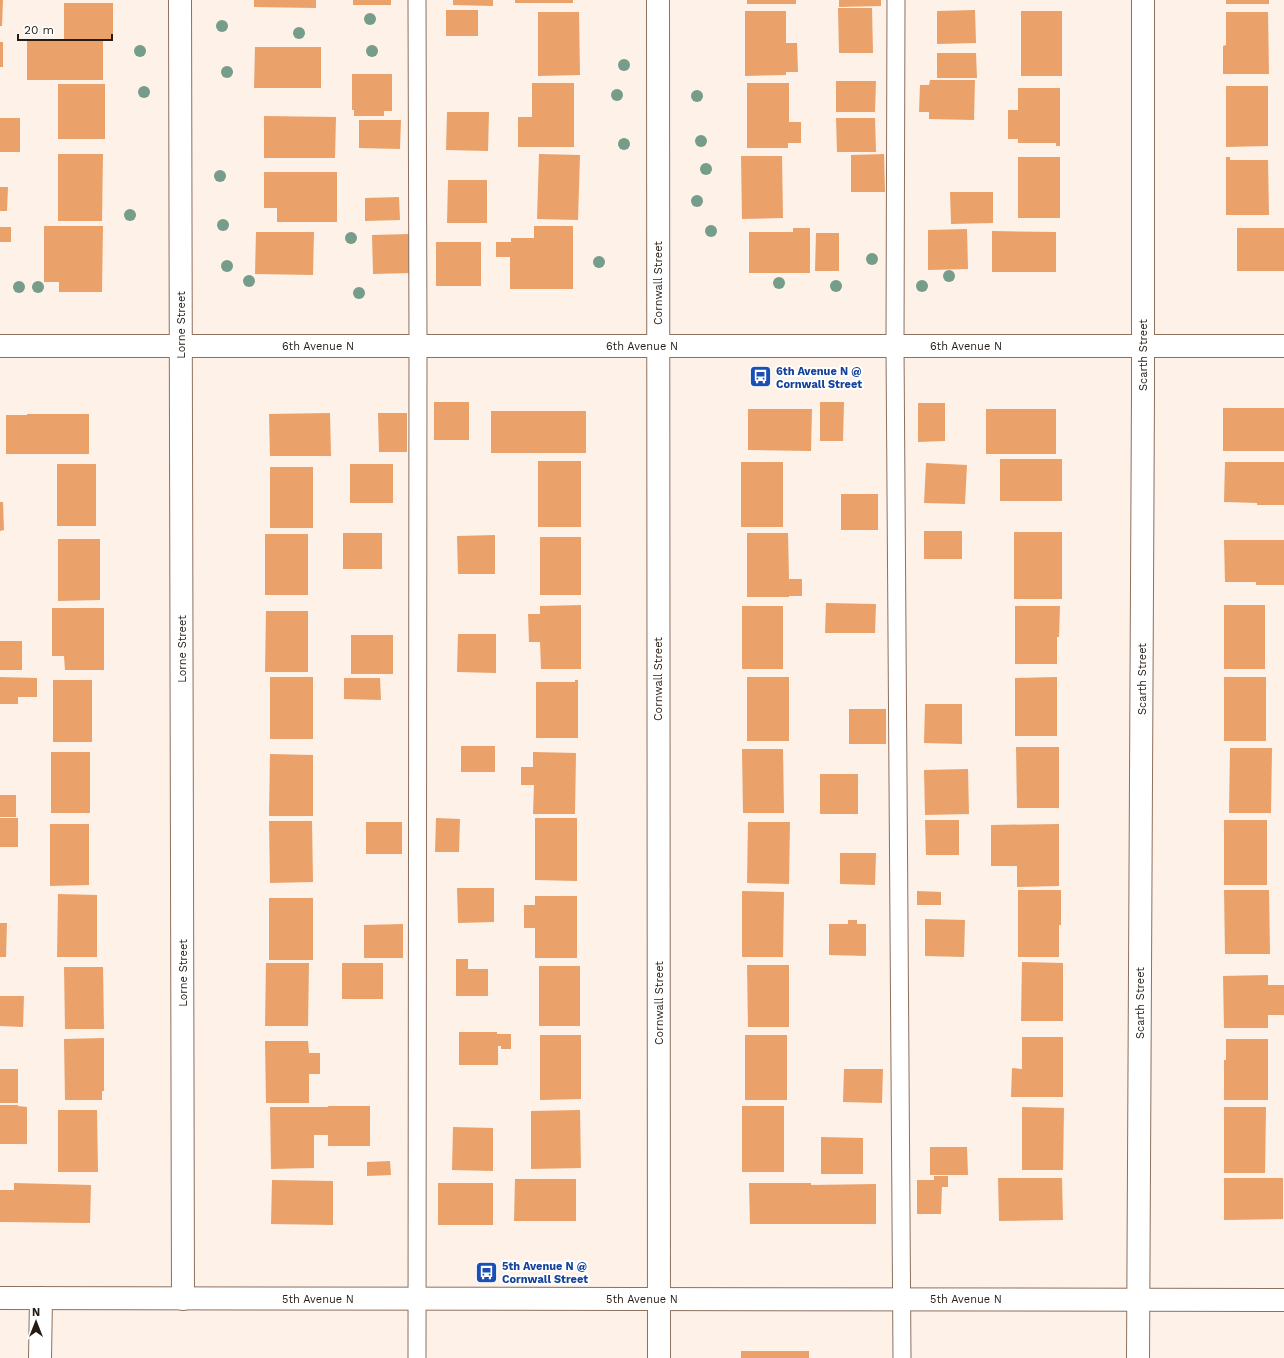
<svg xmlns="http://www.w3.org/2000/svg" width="1284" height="1358" font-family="'Work Sans',sans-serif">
	<rect width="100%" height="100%" fill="#fdf1e8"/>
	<g fill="#eba16a">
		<path d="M 0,0 L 3,0 L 2,26 L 0,26 Z"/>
		<path d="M 254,0 L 316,0 L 316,8 L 254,7 Z"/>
		<rect x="353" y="0" width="38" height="5"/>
		<path d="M 453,0 L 493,0 L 493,6 L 453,5 Z"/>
		<rect x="515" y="0" width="58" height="3"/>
		<rect x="747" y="0" width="49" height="4"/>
		<path d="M 839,0 L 881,0 L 881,6 L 839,7 Z"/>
		<rect x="1226" y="0" width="43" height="4"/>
		<rect x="64" y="3" width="49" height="36"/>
		<path d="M 838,8 L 872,8 L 873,53 L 839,53 Z"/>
		<rect x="446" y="10" width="32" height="26"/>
		<path d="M 975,10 L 976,43 L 937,44 L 937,11 Z"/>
		<path d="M 745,11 L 786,11 L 786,43 L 797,43 L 798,72 L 786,72 L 786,75 L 745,76 Z"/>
		<rect x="1021" y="11" width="41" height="65"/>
		<path d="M 538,12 L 579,12 L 580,75 L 538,76 Z"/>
		<path d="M 1226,12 L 1268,12 L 1269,74 L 1223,74 L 1223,46 L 1226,45 Z"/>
		<rect x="27" y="41" width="76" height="39"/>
		<rect x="0" y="42" width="3" height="25"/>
		<path d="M 255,47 L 321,47 L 321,88 L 254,88 Z"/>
		<path d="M 937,53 L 976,53 L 977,78 L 937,78 Z"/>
		<path d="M 352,74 L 392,74 L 392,111 L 384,111 L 384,116 L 354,116 L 354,110 L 352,110 Z"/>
		<path d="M 930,80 L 975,80 L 974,120 L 929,119 L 929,112 L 919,112 L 920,85 L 929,85 Z"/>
		<path d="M 836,81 L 876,81 L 875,112 L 836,112 Z"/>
		<path d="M 532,83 L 574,83 L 574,147 L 518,147 L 518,117 L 532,117 Z"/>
		<path d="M 747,83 L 789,83 L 789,122 L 801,122 L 801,143 L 788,143 L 788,148 L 747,148 Z"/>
		<rect x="58" y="84" width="47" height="55"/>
		<path d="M 1226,86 L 1268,86 L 1268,146 L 1226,147 Z"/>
		<path d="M 1018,88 L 1060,88 L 1060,146 L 1056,146 L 1056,143 L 1018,143 L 1018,139 L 1008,139 L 1008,110 L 1018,110 Z"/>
		<path d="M 447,112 L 489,112 L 488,151 L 446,150 Z"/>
		<path d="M 264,116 L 336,117 L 335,158 L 264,158 Z"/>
		<rect x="0" y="118" width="20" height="34"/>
		<path d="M 836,118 L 875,118 L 876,152 L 837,152 Z"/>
		<path d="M 359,120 L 401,120 L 400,149 L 359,148 Z"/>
		<path d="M 58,154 L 103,154 L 102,221 L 58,221 Z"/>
		<path d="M 539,154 L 580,155 L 578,220 L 537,219 Z"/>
		<path d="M 884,154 L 885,192 L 851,192 L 851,155 Z"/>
		<path d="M 741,156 L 782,156 L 783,218 L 742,219 Z"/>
		<rect x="1018" y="157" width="42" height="61"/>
		<path d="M 1226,157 L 1230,157 L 1230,160 L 1268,160 L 1269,215 L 1226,215 Z"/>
		<path d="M 264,172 L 337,172 L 337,222 L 277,222 L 277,208 L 264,208 Z"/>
		<path d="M 448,180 L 487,180 L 487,223 L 447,223 Z"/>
		<path d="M 0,187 L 8,187 L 7,211 L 0,211 Z"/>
		<path d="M 950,192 L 993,192 L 993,223 L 951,224 Z"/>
		<path d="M 399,197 L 400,220 L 365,221 L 365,198 Z"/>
		<path d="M 44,226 L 103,226 L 102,292 L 59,292 L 59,282 L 44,282 Z"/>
		<path d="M 534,226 L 573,226 L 573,289 L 510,289 L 510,257 L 496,257 L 496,242 L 511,242 L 511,238 L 534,238 Z"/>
		<rect x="0" y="227" width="11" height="15"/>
		<path d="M 793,228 L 810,228 L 810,273 L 749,273 L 749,232 L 793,232 Z"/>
		<rect x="1237" y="228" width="47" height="43"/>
		<path d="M 967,229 L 968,269 L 928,270 L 928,230 Z"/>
		<path d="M 992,231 L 1056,232 L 1056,272 L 992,272 Z"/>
		<path d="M 256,232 L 314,232 L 313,275 L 255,274 Z"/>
		<path d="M 816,233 L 839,233 L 839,271 L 815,271 Z"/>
		<path d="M 409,234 L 410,273 L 373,274 L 372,235 Z"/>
		<rect x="436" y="242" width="45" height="44"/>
		<rect x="434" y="402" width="35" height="38"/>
		<path d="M 820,402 L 844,402 L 843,441 L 820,441 Z"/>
		<path d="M 918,403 L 945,403 L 945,441 L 918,442 Z"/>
		<rect x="1223" y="408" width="61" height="43"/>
		<path d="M 748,409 L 812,409 L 811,451 L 748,450 Z"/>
		<rect x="986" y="409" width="70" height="45"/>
		<rect x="491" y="411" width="95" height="42"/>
		<path d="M 330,413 L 331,456 L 270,456 L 269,414 Z"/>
		<path d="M 378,413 L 407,413 L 407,452 L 379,452 Z"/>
		<path d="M 27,414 L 89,414 L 89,454 L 6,454 L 6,415 L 27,415 Z"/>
		<rect x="1000" y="459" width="62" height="42"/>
		<rect x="538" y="461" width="43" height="66"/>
		<rect x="741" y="462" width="42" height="65"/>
		<path d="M 1225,462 L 1284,462 L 1284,505 L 1257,505 L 1257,503 L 1224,502 Z"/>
		<path d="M 926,463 L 967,465 L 965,504 L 924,503 Z"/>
		<rect x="57" y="464" width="39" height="62"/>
		<rect x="350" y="464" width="43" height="39"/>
		<rect x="270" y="467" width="43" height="61"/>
		<rect x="841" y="494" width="37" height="36"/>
		<path d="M 0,502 L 3,502 L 4,530 L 0,531 Z"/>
		<rect x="924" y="531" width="38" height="28"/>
		<rect x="1014" y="532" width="48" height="67"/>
		<rect x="343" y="533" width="39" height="36"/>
		<path d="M 747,533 L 788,533 L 789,579 L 802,579 L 802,596 L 789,596 L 789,597 L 747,597 Z"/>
		<rect x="265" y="534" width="43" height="61"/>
		<path d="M 495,535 L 495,574 L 458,574 L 457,536 Z"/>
		<rect x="540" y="537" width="41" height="58"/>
		<path d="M 58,539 L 100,539 L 100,600 L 58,601 Z"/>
		<path d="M 1224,540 L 1284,540 L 1284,585 L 1256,585 L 1256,582 L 1225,582 Z"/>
		<path d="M 826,603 L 876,604 L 875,633 L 825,633 Z"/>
		<path d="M 581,605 L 581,669 L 541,669 L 540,642 L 529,642 L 528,614 L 540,614 L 540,606 Z"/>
		<rect x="1224" y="605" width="41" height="64"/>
		<rect x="742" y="606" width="41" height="63"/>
		<path d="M 1015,606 L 1060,606 L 1059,637 L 1057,637 L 1057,664 L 1015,664 Z"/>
		<path d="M 52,608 L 104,608 L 104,670 L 65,670 L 64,656 L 52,656 Z"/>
		<path d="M 266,611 L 308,611 L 308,672 L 265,672 Z"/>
		<path d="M 458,634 L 496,634 L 496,673 L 457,672 Z"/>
		<rect x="351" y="635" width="42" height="39"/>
		<rect x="0" y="641" width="22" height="29"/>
		<path d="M 0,677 L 37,678 L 37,697 L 18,697 L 18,704 L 0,704 Z"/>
		<rect x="270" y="677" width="43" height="62"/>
		<rect x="747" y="677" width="42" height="64"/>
		<path d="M 1057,677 L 1057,736 L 1015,736 L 1015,678 Z"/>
		<rect x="1224" y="677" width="42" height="64"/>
		<path d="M 344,678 L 380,678 L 381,700 L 344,699 Z"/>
		<rect x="53" y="680" width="39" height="62"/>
		<path d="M 575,680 L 578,680 L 578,738 L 536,738 L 536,682 L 575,682 Z"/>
		<path d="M 925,704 L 962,704 L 962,744 L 924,743 Z"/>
		<rect x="849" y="709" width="37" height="35"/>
		<rect x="461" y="746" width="34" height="26"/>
		<path d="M 1016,747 L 1059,747 L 1059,808 L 1017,808 Z"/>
		<path d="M 1230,748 L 1272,748 L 1271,813 L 1229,813 Z"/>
		<path d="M 742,749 L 783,749 L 784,813 L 743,813 Z"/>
		<rect x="51" y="752" width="39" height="61"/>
		<path d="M 533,752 L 576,753 L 575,814 L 533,814 L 534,785 L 521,785 L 521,767 L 533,767 Z"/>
		<path d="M 270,754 L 313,755 L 313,816 L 269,816 Z"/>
		<path d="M 968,769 L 969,814 L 925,815 L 924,770 Z"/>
		<rect x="820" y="774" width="38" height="40"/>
		<rect x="0" y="795" width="16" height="22"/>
		<rect x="0" y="818" width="18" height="29"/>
		<path d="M 436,818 L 460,819 L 459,852 L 435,852 Z"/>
		<path d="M 535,818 L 577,818 L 577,881 L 535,880 Z"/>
		<path d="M 925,820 L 959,820 L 959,855 L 926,855 Z"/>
		<rect x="1224" y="820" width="43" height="65"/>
		<path d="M 269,821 L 312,821 L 313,882 L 270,883 Z"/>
		<rect x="366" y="822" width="36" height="32"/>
		<path d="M 748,822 L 790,822 L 789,884 L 747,883 Z"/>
		<path d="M 50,824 L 89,824 L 89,885 L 50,886 Z"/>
		<path d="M 1059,824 L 1059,886 L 1017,887 L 1017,866 L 991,866 L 991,825 Z"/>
		<path d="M 840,853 L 876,853 L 875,885 L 840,884 Z"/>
		<path d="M 457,888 L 494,888 L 494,922 L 458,923 Z"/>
		<path d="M 1018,890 L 1061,890 L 1061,925 L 1059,925 L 1059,957 L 1018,957 Z"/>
		<path d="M 1224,890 L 1269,890 L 1270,954 L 1225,954 Z"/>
		<path d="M 742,891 L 784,892 L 783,957 L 742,957 Z"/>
		<path d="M 917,891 L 941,892 L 941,905 L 917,905 Z"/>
		<path d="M 58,894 L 97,895 L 97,957 L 57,957 Z"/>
		<path d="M 535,896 L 577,896 L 577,958 L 535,958 L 535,928 L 524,928 L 524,905 L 535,905 Z"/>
		<rect x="269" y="898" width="44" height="62"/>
		<path d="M 925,919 L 965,920 L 964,957 L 925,956 Z"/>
		<path d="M 848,920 L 857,920 L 857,924 L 866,924 L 866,956 L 829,955 L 829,924 L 848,924 Z"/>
		<path d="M 0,923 L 7,923 L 6,957 L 0,957 Z"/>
		<path d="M 403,924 L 403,958 L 364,958 L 364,925 Z"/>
		<path d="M 456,959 L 468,959 L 468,969 L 488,969 L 488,996 L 456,996 Z"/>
		<path d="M 1022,962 L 1063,963 L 1063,1021 L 1021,1021 Z"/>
		<path d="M 266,963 L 309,963 L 308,1026 L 265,1026 Z"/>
		<rect x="342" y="963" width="41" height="36"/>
		<path d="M 747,965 L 789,965 L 789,1027 L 748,1027 Z"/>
		<rect x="539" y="966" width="41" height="60"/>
		<path d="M 64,967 L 103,967 L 104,1029 L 65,1029 Z"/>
		<path d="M 1268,975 L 1268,985 L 1284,985 L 1284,1015 L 1268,1015 L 1268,1028 L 1224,1028 L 1223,976 Z"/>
		<path d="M 0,996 L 24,996 L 23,1027 L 0,1026 Z"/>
		<path d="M 459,1032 L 497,1032 L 497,1034 L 511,1034 L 511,1049 L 501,1049 L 501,1046 L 498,1046 L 498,1065 L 459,1065 Z"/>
		<path d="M 540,1035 L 581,1035 L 581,1099 L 540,1100 Z"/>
		<rect x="745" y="1035" width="42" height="65"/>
		<path d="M 1022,1037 L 1063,1037 L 1063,1097 L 1011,1097 L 1012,1068 L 1022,1069 Z"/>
		<path d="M 104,1038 L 104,1091 L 102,1091 L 102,1100 L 65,1100 L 64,1039 Z"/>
		<path d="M 1226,1039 L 1268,1039 L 1268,1100 L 1224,1100 L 1224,1060 L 1226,1060 Z"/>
		<path d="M 265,1041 L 308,1041 L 309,1053 L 320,1053 L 320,1074 L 309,1074 L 309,1103 L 266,1103 Z"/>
		<rect x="0" y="1069" width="18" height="34"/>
		<path d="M 844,1069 L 883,1069 L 882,1103 L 843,1102 Z"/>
		<path d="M 0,1105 L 18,1105 L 18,1106 L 27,1107 L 27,1144 L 0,1144 Z"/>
		<path d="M 328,1106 L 370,1106 L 370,1146 L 328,1146 L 328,1135 L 314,1135 L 314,1168 L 271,1169 L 270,1107 L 328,1107 Z"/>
		<rect x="742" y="1106" width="42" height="66"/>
		<path d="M 1022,1107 L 1064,1108 L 1063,1170 L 1022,1170 Z"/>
		<path d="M 1224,1107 L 1266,1107 L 1265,1173 L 1224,1173 Z"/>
		<path d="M 58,1110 L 97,1110 L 98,1172 L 58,1172 Z"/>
		<path d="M 580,1110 L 581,1168 L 531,1169 L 531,1111 Z"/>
		<path d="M 453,1127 L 493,1128 L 493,1171 L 452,1170 Z"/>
		<path d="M 821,1137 L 863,1138 L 863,1174 L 821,1174 Z"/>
		<path d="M 930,1147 L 967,1147 L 968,1175 L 930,1175 Z"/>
		<path d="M 390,1161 L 391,1175 L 367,1176 L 367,1162 Z"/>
		<path d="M 934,1176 L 948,1176 L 948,1187 L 942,1187 L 941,1214 L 917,1214 L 917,1180 L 934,1180 Z"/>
		<path d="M 998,1178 L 1062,1178 L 1063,1220 L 999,1221 Z"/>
		<path d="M 1224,1178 L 1283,1178 L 1283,1219 L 1224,1220 Z"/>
		<path d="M 515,1179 L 576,1179 L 576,1221 L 514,1221 Z"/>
		<path d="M 272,1180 L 333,1181 L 333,1225 L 271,1224 Z"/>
		<path d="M 14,1183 L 91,1185 L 90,1223 L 0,1222 L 0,1190 L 14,1190 Z"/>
		<rect x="438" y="1183" width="55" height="42"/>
		<path d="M 749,1183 L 811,1183 L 811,1185 L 876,1184 L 876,1224 L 750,1224 Z"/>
		<rect x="741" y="1351" width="68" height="7"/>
	</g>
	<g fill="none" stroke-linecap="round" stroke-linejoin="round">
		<defs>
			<g id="service">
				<path d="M 417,0 L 418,346 L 417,1358"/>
				<path d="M 896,0 L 895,346 L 902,1358"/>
			</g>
			<g id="minor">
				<path d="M 180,0 L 183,1299"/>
				<path d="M 658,0 L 659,1358"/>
				<path d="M 0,1298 L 1284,1300"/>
				<path d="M 40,1358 L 41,1298"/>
				<path d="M 1138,1358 L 1143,393 L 1143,0"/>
			</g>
			<path id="tertiary" d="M 0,346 L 1284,346"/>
		</defs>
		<use href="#service" stroke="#8c715f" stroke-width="19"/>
		<use href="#minor" stroke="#8c715f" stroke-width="24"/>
		<use href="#tertiary" stroke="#8c715f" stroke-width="24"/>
		<use href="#service" stroke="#fff" stroke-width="17"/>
		<use href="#minor" stroke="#fff" stroke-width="22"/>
		<use href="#tertiary" stroke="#fff" stroke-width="22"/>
	</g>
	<g fill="#759d8a">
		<circle cx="370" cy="19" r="6"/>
		<circle cx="222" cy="26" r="6"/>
		<circle cx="299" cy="33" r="6"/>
		<circle cx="140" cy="51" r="6"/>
		<circle cx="372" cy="51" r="6"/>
		<circle cx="624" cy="65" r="6"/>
		<circle cx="227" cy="72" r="6"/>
		<circle cx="144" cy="92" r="6"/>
		<circle cx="617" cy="95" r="6"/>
		<circle cx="697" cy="96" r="6"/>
		<circle cx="701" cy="141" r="6"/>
		<circle cx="624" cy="144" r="6"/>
		<circle cx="706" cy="169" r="6"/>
		<circle cx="220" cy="176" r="6"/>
		<circle cx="697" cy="201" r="6"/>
		<circle cx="130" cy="215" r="6"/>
		<circle cx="223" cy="225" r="6"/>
		<circle cx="711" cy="231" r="6"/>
		<circle cx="351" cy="238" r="6"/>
		<circle cx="872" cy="259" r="6"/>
		<circle cx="599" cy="262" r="6"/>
		<circle cx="227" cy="266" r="6"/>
		<circle cx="949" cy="276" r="6"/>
		<circle cx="249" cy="281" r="6"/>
		<circle cx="779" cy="283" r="6"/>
		<circle cx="836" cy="286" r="6"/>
		<circle cx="922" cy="286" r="6"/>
		<circle cx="19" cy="287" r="6"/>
		<circle cx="38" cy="287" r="6"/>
		<circle cx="359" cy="293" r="6"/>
	</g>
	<defs>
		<symbol id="bus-square" viewBox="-11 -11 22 22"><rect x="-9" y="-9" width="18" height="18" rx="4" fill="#1a4fb4" stroke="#fff"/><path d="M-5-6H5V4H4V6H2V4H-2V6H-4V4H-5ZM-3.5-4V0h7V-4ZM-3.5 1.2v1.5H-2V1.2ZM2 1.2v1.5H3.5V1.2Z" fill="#fff"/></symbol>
	</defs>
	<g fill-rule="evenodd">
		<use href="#bus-square" x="748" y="364" width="25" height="25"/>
		<use href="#bus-square" x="474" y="1260" width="25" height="25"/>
	</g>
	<g text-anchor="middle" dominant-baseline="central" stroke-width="4" stroke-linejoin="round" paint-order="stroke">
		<g font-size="11" fill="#261c14" stroke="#fff">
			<text transform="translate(658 283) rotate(-90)">Cornwall Street</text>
			<text transform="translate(181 325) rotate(-90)">Lorne Street</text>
			<text x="318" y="346">6th Avenue N</text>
			<text x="642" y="346">6th Avenue N</text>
			<text x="966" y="346">6th Avenue N</text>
			<text transform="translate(1143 355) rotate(-90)">Scarth Street</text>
			<text transform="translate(182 649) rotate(-90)">Lorne Street</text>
			<text transform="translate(658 679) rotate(-90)">Cornwall Street</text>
			<text transform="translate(1142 679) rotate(-90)">Scarth Street</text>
			<text transform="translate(183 973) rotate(-90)">Lorne Street</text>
			<text transform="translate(659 1003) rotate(-90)">Cornwall Street</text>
			<text transform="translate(1140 1003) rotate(-90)">Scarth Street</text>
			<text x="318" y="1299">5th Avenue N</text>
			<text x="642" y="1299">5th Avenue N</text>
			<text x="966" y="1299">5th Avenue N</text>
		</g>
		<g font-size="11" font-weight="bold" fill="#164399" stroke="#fff" text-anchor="start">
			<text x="776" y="371">6th Avenue N @<tspan x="776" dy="13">Cornwall Street</tspan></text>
			<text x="502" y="1266">5th Avenue N @<tspan x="502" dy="13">Cornwall Street</tspan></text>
		</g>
	</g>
	<g transform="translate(36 1322)" stroke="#ffffff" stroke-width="3" paint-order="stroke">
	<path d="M0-3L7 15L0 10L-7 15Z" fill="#261c14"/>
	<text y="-6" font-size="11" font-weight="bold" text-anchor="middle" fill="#261c14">N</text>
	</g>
	<path d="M18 34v6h94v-6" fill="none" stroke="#261c14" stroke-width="2"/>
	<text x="24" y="34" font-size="12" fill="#261c14" stroke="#ffffff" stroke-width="3" paint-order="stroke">20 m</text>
</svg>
